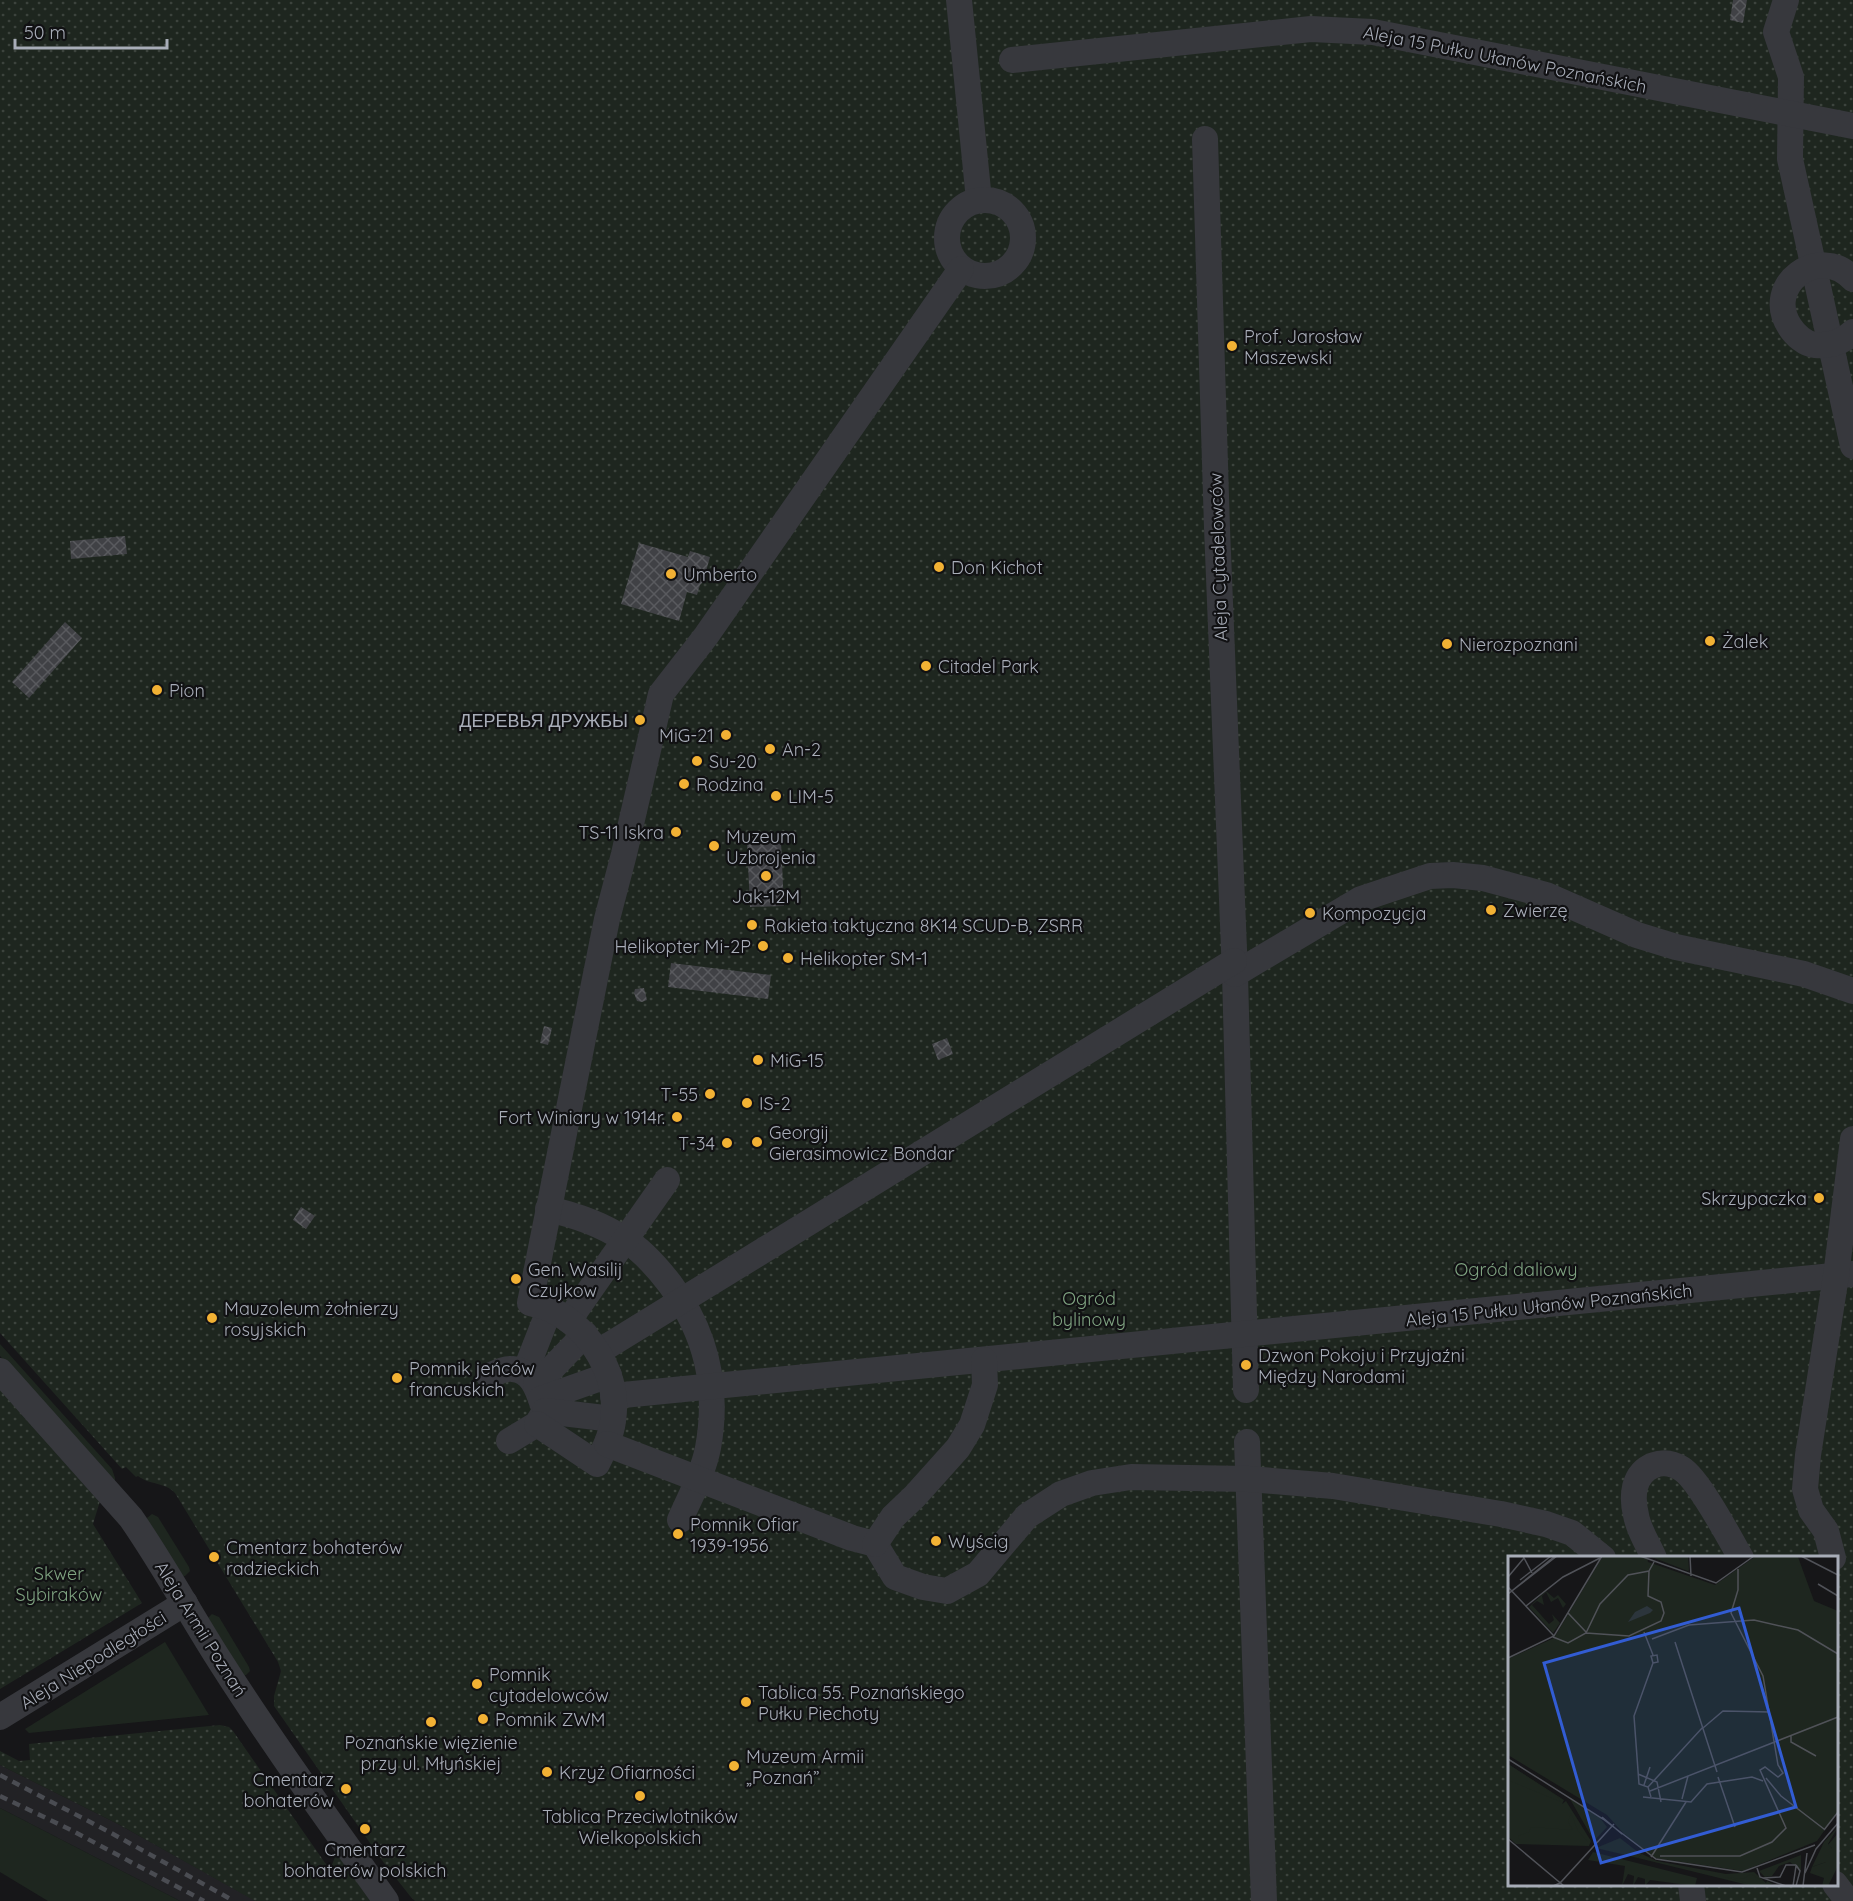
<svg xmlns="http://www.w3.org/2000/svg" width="1853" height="1901" font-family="Quicksand,sans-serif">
	<defs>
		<pattern id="park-dots" width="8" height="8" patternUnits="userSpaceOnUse" patternTransform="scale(1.5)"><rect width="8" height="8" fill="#1e261f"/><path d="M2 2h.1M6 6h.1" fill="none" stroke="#3c433d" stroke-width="1.8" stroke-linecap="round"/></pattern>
		<pattern id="building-cross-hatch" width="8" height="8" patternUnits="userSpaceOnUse" patternTransform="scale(1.5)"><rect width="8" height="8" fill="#404145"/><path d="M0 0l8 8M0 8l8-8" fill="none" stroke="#595a5e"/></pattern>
	</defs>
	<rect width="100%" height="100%" fill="#161618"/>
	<path fill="#222225" d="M 0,1765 L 118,1824 L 256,1901 L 180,1901 L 0,1808 Z"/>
	<g fill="#1e261f">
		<path d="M 0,1344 L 112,1469 L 115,1478 L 115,1483 L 0,1356 Z"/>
		<path d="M 152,1514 L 158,1517 L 189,1567 L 190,1571 L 185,1576 L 182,1576 L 148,1522 L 147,1518 Z"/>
		<path d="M 212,1614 L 219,1617 L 249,1667 L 250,1671 L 246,1675 L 243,1676 L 208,1618 Z"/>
		<path d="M 165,1642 L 209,1715 L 29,1733 L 25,1729 Z"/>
		<path d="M 0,1808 L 180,1901 L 48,1901 L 0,1872 Z"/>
	</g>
	<g fill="url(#park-dots)" fill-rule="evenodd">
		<path d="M 0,0 L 1853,0 L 1853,1901 L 415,1901 L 410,1896 L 384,1863 L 274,1706 L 274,1696 L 281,1671 L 278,1662 L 175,1493 C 165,1482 149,1485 138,1476 L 136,1477 L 126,1467 L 122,1469 L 0,1333 ZM 1510,1558 L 1836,1558 L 1836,1884 L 1510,1884 Z"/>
		<path d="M 0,1387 L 100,1501 L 93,1524 L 142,1603 L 0,1689 Z"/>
		<path d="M 220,1725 L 229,1727 L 233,1731 L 330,1870 L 337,1852 L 370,1901 L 255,1901 L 118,1824 L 0,1765 L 0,1751 L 19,1761 L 30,1760 L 29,1744 Z"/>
	</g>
	<g fill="url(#building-cross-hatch)">
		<path d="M 1733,0 L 1747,0 L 1743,23 L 1730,20 Z"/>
		<path d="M 125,536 L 127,554 L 71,559 L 70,541 Z"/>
		<path d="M 639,543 L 688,557 L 690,551 L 710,557 L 703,582 L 700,585 L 697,595 L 687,592 L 679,621 L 621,604 Z"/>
		<path d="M 65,622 L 82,638 L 29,698 L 12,682 Z"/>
		<path d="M 781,842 L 784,906 L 750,907 L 747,843 Z"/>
		<path d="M 671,963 L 771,975 L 768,999 L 668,987 Z"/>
		<path d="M 644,988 L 647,1000 L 642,1002 L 637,1001 L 634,993 L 635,989 Z"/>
		<path d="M 544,1026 L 552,1028 L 548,1045 L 540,1043 Z"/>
		<path d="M 947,1038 L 953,1054 L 938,1060 L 932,1044 Z"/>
		<path d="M 301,1207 L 315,1216 L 306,1229 L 293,1220 Z"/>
	</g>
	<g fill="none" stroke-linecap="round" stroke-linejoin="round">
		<g stroke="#37383d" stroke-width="26">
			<path d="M 959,0 L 979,200"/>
			<path d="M 1786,0 L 1776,32 L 1791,77 L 1790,159 L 1853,446"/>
			<path d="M 1012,60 L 1311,29 L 1373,32 L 1853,126"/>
			<path d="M 1205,139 L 1217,528 L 1235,974 L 1246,1390"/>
			<circle cx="985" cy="238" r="38"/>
			<path d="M 1853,279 C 1820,243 1762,285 1790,327 C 1795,335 1805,344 1815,345 C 1829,346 1843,342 1853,332"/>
			<path d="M 1235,974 L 1361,899 L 1430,876 L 1453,875 L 1483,878 L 1546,895 L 1637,935 L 1676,947 L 1804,974 L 1853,991"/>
			<path d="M 548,1209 C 575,1215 601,1224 624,1239 C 642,1250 657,1267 670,1284 C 707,1334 719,1387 708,1448 C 703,1473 690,1497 680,1520"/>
			<path d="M 569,1320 L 667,1180"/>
			<path d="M 598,1352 L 1234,961"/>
			<path d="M 0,1371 L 131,1518 C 163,1564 190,1614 220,1661 C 272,1743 330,1822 386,1901"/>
			<path d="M 525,1372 L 550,1308"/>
			<path d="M 489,1376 C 496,1373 505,1368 512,1369 C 534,1370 539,1394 545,1411 L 537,1424 L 509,1441"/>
			<path d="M 536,1385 L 585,1334"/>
			<path d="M 613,1396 L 1853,1274"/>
			<path d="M 541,1399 L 609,1375"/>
			<path d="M 545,1411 L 613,1419"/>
			<path d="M 537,1424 L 597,1464 C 604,1450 611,1436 613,1421 C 620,1375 591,1330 552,1310 C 545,1306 537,1305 530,1303 L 607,919 L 624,854 L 661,694 L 706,636 L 961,269"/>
			<path d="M 1247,1442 L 1264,1901"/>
			<path d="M 607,1444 L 852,1538 L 875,1544 L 895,1577 L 923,1587 L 947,1591 L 978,1574 L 1027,1516 L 1061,1494 L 1092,1483 L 1131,1477 L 1249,1479 L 1333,1486 L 1501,1514 L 1546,1524 L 1572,1533 L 1603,1558"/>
			<path d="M 875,1544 L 893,1517 L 915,1496 L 958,1448 L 972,1425 L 985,1385 L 984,1360"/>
			<path d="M 1654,1558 C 1648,1544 1638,1529 1636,1515 C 1634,1507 1633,1496 1635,1487 C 1641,1465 1663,1457 1682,1469 C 1699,1480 1729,1537 1741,1558"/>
			<path d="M 1833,1558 L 1826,1531 L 1811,1510 L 1805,1489 L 1808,1455 L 1836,1276 L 1853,1139"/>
			<path d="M 0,1717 L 185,1603"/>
			<path d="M 1691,1884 L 1693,1901"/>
			<path d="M 1835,1884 L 1848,1901"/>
		</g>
		<g stroke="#4a4c52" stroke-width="4.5" stroke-dasharray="8 6" stroke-linecap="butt">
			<path d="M 0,1775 L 113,1834 L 234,1901"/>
			<path d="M 0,1796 L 69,1829 L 204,1901"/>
		</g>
	</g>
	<g fill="#f2b134" stroke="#111113" stroke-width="2">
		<circle cx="1232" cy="346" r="6"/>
		<circle cx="939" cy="567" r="6"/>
		<circle cx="671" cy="574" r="6"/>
		<circle cx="1710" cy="641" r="6"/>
		<circle cx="1447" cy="644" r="6"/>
		<circle cx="926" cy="666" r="6"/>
		<circle cx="157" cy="690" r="6"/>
		<circle cx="640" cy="720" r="6"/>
		<circle cx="726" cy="735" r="6"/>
		<circle cx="770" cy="749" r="6"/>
		<circle cx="697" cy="761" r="6"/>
		<circle cx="684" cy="784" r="6"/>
		<circle cx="776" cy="796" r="6"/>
		<circle cx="676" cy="832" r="6"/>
		<circle cx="714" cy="846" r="6"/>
		<circle cx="766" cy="876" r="6"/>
		<circle cx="1491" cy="910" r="6"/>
		<circle cx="1310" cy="913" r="6"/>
		<circle cx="752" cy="925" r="6"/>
		<circle cx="763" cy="946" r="6"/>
		<circle cx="788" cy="958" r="6"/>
		<circle cx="758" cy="1060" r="6"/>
		<circle cx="710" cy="1094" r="6"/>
		<circle cx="747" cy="1103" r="6"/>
		<circle cx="677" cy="1117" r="6"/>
		<circle cx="757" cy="1142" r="6"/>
		<circle cx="727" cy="1143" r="6"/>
		<circle cx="1819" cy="1198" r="6"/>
		<circle cx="516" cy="1279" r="6"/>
		<circle cx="212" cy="1318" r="6"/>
		<circle cx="1246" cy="1365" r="6"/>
		<circle cx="397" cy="1378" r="6"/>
		<circle cx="678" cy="1534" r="6"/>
		<circle cx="936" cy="1541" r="6"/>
		<circle cx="214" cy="1557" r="6"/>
		<circle cx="477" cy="1684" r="6"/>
		<circle cx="746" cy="1702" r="6"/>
		<circle cx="483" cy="1719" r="6"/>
		<circle cx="431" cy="1722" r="6"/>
		<circle cx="734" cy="1766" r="6"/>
		<circle cx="547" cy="1772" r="6"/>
		<circle cx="346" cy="1789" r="6"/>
		<circle cx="640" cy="1796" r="6"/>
		<circle cx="365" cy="1829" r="6"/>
	</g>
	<g text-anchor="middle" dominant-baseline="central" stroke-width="4.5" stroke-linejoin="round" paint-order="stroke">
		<g font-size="18" fill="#a8adb8" stroke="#111113">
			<text transform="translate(1505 59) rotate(11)">Aleja 15 Pułku Ułanów Poznańskich</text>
			<text transform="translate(1218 557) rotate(-92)">Aleja Cytadelowców</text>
			<text transform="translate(1549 1305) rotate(-6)">Aleja 15 Pułku Ułanów Poznańskich</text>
			<text transform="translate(201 1629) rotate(58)">Aleja Armii Poznań</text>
			<text transform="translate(93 1660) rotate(-32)">Aleja Niepodległości</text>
		</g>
		<g font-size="18" fill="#a8adb8" stroke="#111113" text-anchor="start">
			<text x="1244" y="336">Prof. Jarosław<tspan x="1244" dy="21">Maszewski</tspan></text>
			<text x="951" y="567">Don Kichot</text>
			<text x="683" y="574">Umberto</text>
			<text x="1722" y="641">Żalek</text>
			<text x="1459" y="644">Nierozpoznani</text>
			<text x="938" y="666">Citadel Park</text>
			<text x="169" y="690">Pion</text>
			<text x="628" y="720" text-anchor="end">ДЕРЕВЬЯ ДРУЖБЫ</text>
			<text x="714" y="735" text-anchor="end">MiG-21</text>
			<text x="782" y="749">An-2</text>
			<text x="709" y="761">Su-20</text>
			<text x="696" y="784">Rodzina</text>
			<text x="788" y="796">LIM-5</text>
			<text x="664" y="832" text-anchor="end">TS-11 Iskra</text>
			<text x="726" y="836">Muzeum<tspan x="726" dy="21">Uzbrojenia</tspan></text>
			<text x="766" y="896" text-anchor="middle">Jak-12M</text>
			<text x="1503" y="910">Zwierzę</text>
			<text x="1322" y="913">Kompozycja</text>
			<text x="764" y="925">Rakieta taktyczna 8K14 SCUD-B, ZSRR</text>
			<text x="751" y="946" text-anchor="end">Helikopter Mi-2P</text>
			<text x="800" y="958">Helikopter SM-1</text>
			<text x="770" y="1060">MiG-15</text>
			<text x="698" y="1094" text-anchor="end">T-55</text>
			<text x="759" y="1103">IS-2</text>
			<text x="665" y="1117" text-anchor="end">Fort Winiary w 1914r.</text>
			<text x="769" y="1132">Georgij<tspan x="769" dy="21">Gierasimowicz Bondar</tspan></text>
			<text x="715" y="1143" text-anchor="end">T-34</text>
			<text x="1807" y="1198" text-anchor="end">Skrzypaczka</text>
			<text x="528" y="1269">Gen. Wasilij<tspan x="528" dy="21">Czujkow</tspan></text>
			<text x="224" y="1308">Mauzoleum żołnierzy<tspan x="224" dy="21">rosyjskich</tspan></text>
			<text x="1258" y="1355">Dzwon Pokoju i Przyjaźni<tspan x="1258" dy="21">Między Narodami</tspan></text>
			<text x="409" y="1368">Pomnik jeńców<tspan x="409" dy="21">francuskich</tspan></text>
			<text x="690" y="1524">Pomnik Ofiar<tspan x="690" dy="21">1939-1956</tspan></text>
			<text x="948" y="1541">Wyścig</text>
			<text x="226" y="1547">Cmentarz bohaterów<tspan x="226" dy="21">radzieckich</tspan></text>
			<text x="489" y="1674">Pomnik<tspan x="489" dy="21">cytadelowców</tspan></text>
			<text x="758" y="1692">Tablica 55. Poznańskiego<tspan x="758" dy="21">Pułku Piechoty</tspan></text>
			<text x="495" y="1719">Pomnik ZWM</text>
			<text x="431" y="1742" text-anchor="middle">Poznańskie więzienie<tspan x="431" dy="21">przy ul. Młyńskiej</tspan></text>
			<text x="746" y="1756">Muzeum Armii<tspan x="746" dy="21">„Poznań”</tspan></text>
			<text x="559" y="1772">Krzyż Ofiarności</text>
			<text x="334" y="1779" text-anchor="end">Cmentarz<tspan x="334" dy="21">bohaterów</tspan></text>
			<text x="640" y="1816" text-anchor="middle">Tablica Przeciwlotników<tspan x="640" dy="21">Wielkopolskich</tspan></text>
			<text x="365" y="1849" text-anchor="middle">Cmentarz<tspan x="365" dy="21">bohaterów polskich</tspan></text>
		</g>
		<g font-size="18" fill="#7fa381" stroke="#111113">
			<text x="1516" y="1269">Ogród daliowy</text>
			<text x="1089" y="1298">Ogród<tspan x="1089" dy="21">bylinowy</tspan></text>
			<text x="59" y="1573">Skwer<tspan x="59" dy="21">Sybiraków</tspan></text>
		</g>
	</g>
	<g transform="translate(1508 1556)">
		<rect width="330" height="330" fill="#161618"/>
		<path d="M 141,0 L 180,0 L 181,14 L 180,15 ZM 0,208 L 56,244 L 54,248 L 58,245 L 83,285 L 81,290 L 8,288 L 0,281 ZM 330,271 L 320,288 L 324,292 L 318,306 L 304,311 L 316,286 ZM 85,296 L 189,322 L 187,330 L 142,324 L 137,330 L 137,323 L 130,321 L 125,330 L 126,320 L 120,318 L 114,330 L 117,310 L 80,304 ZM 134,298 L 149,305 L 218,318 L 246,316 L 258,327 L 259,325 L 265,328 L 244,330 L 130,302 ZM 293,299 L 293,315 L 282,306 L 271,310 L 264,320 L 257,321 L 251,315 Z" fill="#1e261f"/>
		<path d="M 0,208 L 49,240 L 53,246 L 0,224 ZM 63,257 L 70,275 L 80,286 L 12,286 L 10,280 L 21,276 L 23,271 L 65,274 L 60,266 ZM 330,277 L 330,310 L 320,330 L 314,330 L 316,322 L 302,317 L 304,311 L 318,306 L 318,294 L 324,292 L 320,289 ZM 243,318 L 256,326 L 245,329 L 217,321 L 235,323 Z" fill="#1e261f"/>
		<path d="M 95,0 L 139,0 L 140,6 L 207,29 L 248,0 L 290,1 L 306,45 L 330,55 L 330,255 L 309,285 L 235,315 L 147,302 L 116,278 L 99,259 L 0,199 L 0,103 L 46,82 ZM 38,35 L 46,42 L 50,39 L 58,48 L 55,52 L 50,42 L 43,46 L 38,36 L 34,40 L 36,49 L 29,45 L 24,49 L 41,68 L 46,64 L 44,58 L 52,67 L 45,77 L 21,51 ZM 62,243 L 92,262 L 99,271 L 86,285 ZM 112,282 L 126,293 L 134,298 L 130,302 L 88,292 Z" fill="#1e261f"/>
		<path d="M 139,50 L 145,54 L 142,57 L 120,66 L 127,56 Z" fill="#2c353c"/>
		<path fill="none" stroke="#505258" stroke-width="1.5" d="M 15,0 L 24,17M 132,0 L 208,27 L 246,0M 182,0 L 183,20M 293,0 L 330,19M 0,21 L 16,2M 12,24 L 43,0M 310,28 L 330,40M 0,31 L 46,80M 0,38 L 49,0M 0,38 L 47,0M 18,50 L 55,21 L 92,2M 60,57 L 78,76M 136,76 L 145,99M 78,77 L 121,80 L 153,65 L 156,57 L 153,46 L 140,40 L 141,15 L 146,6M 45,81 L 60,87 L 78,77 L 92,48 L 120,19 L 141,15M 144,83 L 181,69 L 246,64 L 290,74 L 330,98M 167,86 L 209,216M 0,102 L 46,80 L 94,0M 195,172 L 215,155 L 262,156M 283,180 L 283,186 L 308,200M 0,203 L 95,263 L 148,303 L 234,316 L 307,289M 130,218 L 149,226 L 153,246M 210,221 L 227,271M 258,222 L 273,240 L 316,273M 136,229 L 142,211M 140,231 L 195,171M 142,235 L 330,161M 135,241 L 183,246 L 199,228 L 244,221 L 255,225M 143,241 L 140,231 L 131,228 L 126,160 L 145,107 L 143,100 L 149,99 L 150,106 L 145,107M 174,243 L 180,220M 94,261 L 114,278M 316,274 L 330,256M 0,283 L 56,330M 152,300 L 232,300 L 264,286 L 278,272 L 252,214 L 257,211 L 270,221 L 275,217 L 270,209 L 255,120 L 223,57 L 230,34 L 230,13M 143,301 L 178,246M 288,309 L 292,315 L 288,330M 249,312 L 252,321 L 278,330M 297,317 L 308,293 L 330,267M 255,322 L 272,321 L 278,309 L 288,309M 45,330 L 52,327 L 106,268M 285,330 L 288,310M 295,330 L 299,297"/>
		<path fill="#325cd3" fill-opacity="0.15" stroke="#325cd3" stroke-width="3" d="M 231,52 L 288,251 L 93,307 L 36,107 Z"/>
		<rect width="330" height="330" fill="none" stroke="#a8adb8" stroke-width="3"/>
	</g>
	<path d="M15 39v9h152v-9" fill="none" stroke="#a8adb8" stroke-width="3"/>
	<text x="24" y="39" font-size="18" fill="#a8adb8" stroke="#111113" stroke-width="4.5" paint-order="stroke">50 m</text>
</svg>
